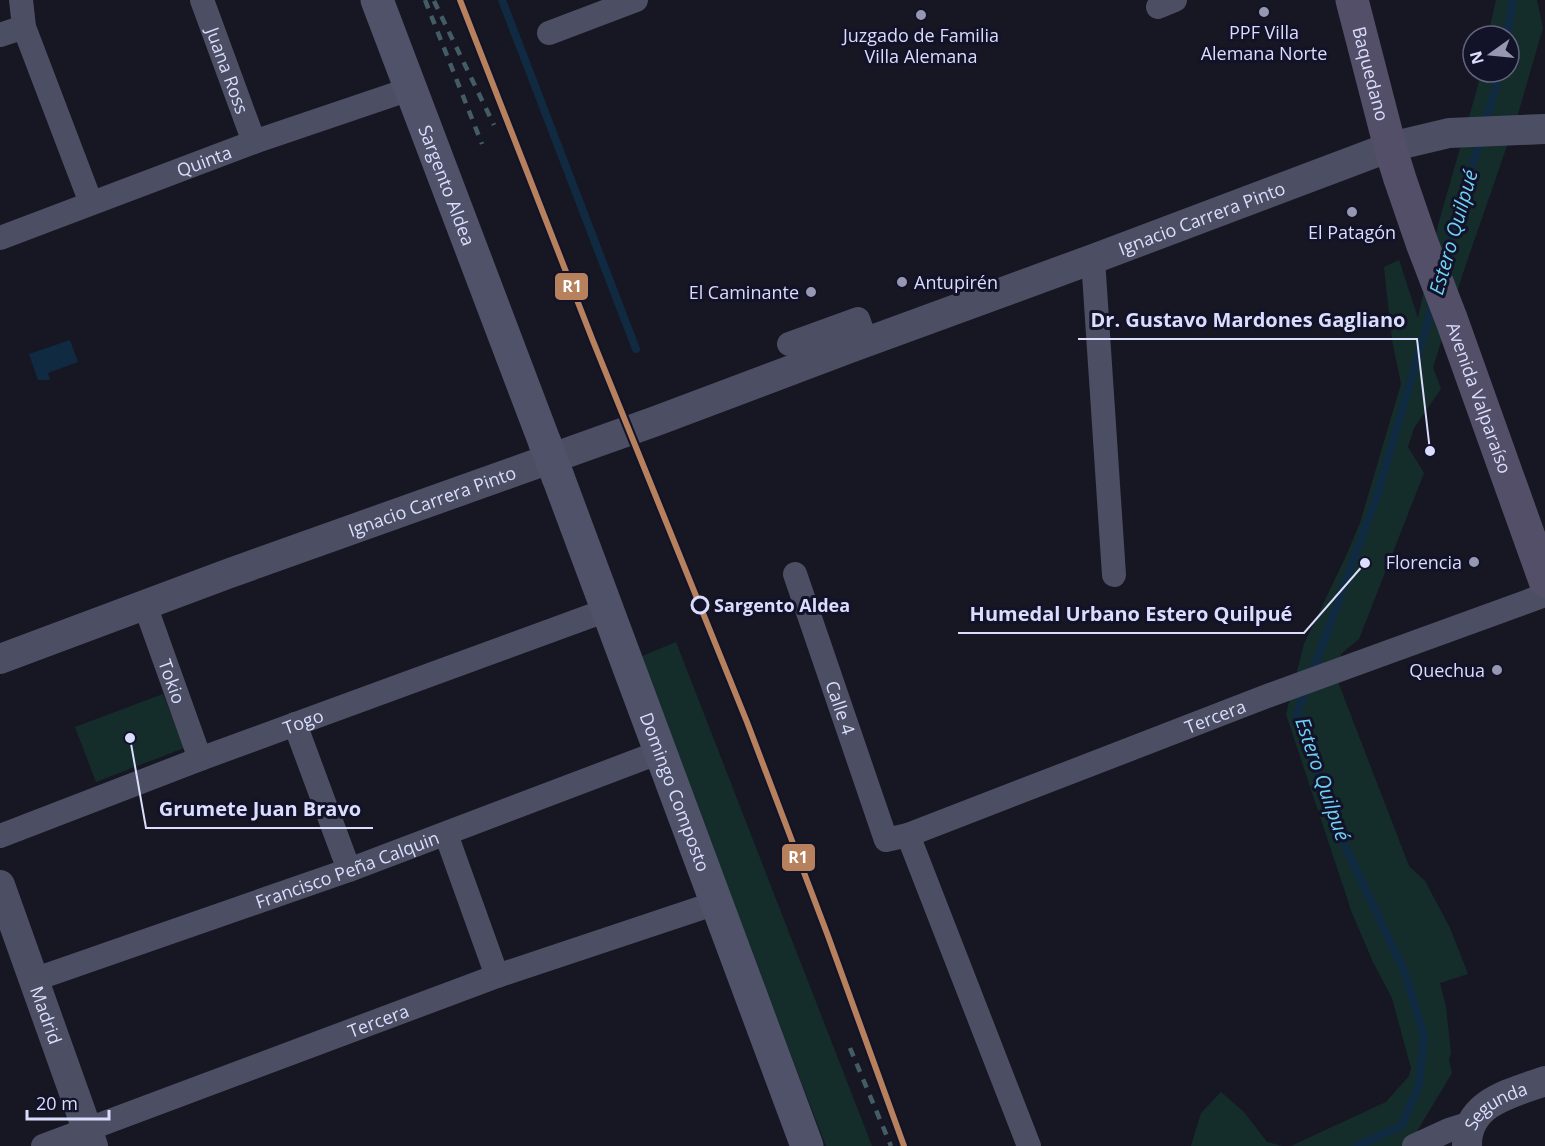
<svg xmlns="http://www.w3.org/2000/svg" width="1545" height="1146" font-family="'Open Sans',sans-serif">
	<rect width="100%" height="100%" fill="#171723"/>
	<g fill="#152d2a">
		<path d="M 1496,0 L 1537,0 L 1543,28 L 1518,114 L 1463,273 L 1433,367 L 1441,389 L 1414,428 L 1408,447 L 1424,473 L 1359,639 L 1342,653 L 1334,670 L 1340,687 L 1409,866 L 1425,881 L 1450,928 L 1468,974 L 1440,983 L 1446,1007 L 1451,1052 L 1449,1060 L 1452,1073 L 1410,1143 L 1402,1146 L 1291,1146 L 1386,1102 L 1409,1076 L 1411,1068 L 1392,998 L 1373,962 L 1352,913 L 1286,714 L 1304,644 L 1346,556 L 1360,523 L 1401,384 L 1392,340 L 1384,267 L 1399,260 L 1418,318 L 1438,225 L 1477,89 L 1481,72 L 1509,72 L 1509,36 L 1488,36 Z"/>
		<path d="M 676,642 L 872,1146 L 826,1146 L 638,658 Z"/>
		<path d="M 163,694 L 184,748 L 96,782 L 75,727 Z"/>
		<path d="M 1221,1092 L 1244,1112 L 1267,1142 L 1282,1146 L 1191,1146 L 1201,1113 Z"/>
	</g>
	<path fill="#0f2a41" d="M 70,340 L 78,362 L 48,373 L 50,380 L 38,380 L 29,354 Z"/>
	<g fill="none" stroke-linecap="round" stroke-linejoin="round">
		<g stroke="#0f2a41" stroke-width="8">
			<path d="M 502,0 L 636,349"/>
			<path d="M 1507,36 L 1513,0"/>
			<path d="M 1443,267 L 1500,72"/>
			<path d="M 1357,1146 L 1401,1126 L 1419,1086 L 1424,1037 L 1405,973 L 1340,835 L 1297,714 L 1377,496 L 1434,300"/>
		</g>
		<g stroke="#4c4f63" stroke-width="24">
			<path d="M 21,0 L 24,27 L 91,203"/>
			<path id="s1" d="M 202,0 L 254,142"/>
			<path d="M 1158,7 L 1175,0"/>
			<path d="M 549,33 L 636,0"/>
			<path d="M 0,35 L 24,27"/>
			<path id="s2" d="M 0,238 L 254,142 L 410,89"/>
			<path d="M 1093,259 L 1114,575"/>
			<path d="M 789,344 L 858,319 L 866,342"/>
			<path id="s3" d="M 795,574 L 886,840 L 908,835 L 1270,695 L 1545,595"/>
			<path id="s4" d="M 145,605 L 200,759"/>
			<path d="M 295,724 L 349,870"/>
			<path d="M 446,834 L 497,976"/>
			<path d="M 908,835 L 1029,1146"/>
			<path id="s5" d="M 0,836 L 200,759 L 607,610"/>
			<path id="s6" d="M 33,980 L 349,870 L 660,752"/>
			<path id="s7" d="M 43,1146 L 497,976 L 716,903"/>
			<path d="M 1414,1146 L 1449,1130 L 1471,1123"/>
		</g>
		<g stroke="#4c4f63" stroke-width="30">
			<path id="s8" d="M 0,659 L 230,573 L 656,421 L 850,348 L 1093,259 L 1390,147 L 1449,133 L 1545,129"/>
			<path id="s9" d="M 0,885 L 93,1146"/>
			<path id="s10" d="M 1467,1146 C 1466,1102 1512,1093 1545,1081"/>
		</g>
		<g stroke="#4f5269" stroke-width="33">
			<path id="s11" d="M 377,0 L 545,443"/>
			<path id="s12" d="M 558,477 L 807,1146"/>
		</g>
		<path stroke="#534f69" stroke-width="33" id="s13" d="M 1352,0 L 1390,147 L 1400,179 L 1422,243 L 1452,321 L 1545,581"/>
		<g stroke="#445c66" stroke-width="4.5" stroke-dasharray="9 8" stroke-linecap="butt">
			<path d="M 425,0 L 482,144"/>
			<path d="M 434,1 L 494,125"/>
			<path d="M 850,1048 L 891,1146"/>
		</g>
		<path stroke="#4f5269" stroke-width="33" d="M 545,443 L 558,477"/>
		<defs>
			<path id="rail-1" d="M 460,0 L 593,341 L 747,722 L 828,936 L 904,1146"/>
		</defs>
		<use href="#rail-1" stroke="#121228" stroke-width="10"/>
		<use href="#rail-1" stroke="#b6815c" stroke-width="6"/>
	</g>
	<g fill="#9698b1" stroke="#121228" stroke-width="2">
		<circle cx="1264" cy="12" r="6"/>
		<circle cx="921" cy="15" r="6"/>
		<circle cx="1352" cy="212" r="6"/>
		<circle cx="902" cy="282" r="6"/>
		<circle cx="811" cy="292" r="6"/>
		<circle cx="1474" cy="562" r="6"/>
		<circle cx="1497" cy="670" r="6"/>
	</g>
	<circle fill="#121228" stroke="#daddfd" stroke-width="3" cx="700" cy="605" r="8"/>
	<g text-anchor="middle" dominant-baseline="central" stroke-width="6" stroke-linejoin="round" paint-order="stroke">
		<g font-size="18" fill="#daddfd" stroke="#121228">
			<text x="1264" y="32">PPF Villa<tspan x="1264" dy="21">Alemana Norte</tspan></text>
			<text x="921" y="35">Juzgado de Familia<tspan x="921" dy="21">Villa Alemana</tspan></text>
			<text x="1352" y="232">El Patagón</text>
			<text x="914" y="282" text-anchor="start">Antupirén</text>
			<text x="799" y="292" text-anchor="end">El Caminante</text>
			<text x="1462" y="562" text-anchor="end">Florencia</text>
			<text x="1485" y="670" text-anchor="end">Quechua</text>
		</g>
		<g font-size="18" fill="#daddfd" stroke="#121228">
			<text stroke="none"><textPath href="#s1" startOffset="75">Juana Ross</textPath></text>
			<text stroke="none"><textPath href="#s13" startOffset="76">Baquedano</textPath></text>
			<text stroke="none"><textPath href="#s2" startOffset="218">Quinta</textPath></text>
			<text stroke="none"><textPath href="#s11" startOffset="198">Sargento Aldea</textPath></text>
			<text stroke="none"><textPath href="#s8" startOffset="1280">Ignacio Carrera Pinto</textPath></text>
			<text stroke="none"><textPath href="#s13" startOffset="418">Avenida Valparaíso</textPath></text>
			<text stroke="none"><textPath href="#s8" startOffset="460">Ignacio Carrera Pinto</textPath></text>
			<text stroke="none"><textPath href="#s4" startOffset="81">Tokio</textPath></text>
			<text stroke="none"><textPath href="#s3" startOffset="141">Calle 4</textPath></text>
			<text stroke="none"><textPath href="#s3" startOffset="633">Tercera</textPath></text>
			<text stroke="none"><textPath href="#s5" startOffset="324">Togo</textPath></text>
			<text stroke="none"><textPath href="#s12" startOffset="336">Domingo Composto</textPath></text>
			<text stroke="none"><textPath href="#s6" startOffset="333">Francisco Peña Calquin</textPath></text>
			<text stroke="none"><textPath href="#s9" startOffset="138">Madrid</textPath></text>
			<text stroke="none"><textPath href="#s7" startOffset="358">Tercera</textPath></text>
			<text stroke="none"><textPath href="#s10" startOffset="54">Segunda</textPath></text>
		</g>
		<g font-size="18" font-weight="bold" fill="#daddfd" stroke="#121228" text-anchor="start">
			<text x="714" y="605">Sargento Aldea</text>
		</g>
		<g font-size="20" font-style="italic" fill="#6fd1f7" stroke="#121228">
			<text transform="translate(1453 232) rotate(-74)">Estero Quilpué</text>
			<text transform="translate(1323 779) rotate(71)">Estero Quilpué</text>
		</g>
	</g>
	<path fill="none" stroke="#daddfd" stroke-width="2" d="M1430 451L1417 339H1078M1365 563L1304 633H958M130 738L146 828H373"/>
	<g fill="#daddfd" stroke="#121228" stroke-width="2">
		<circle cx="1430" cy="451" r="6"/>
		<circle cx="1365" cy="563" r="6"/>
		<circle cx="130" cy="738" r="6"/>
	</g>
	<g font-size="20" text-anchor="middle" font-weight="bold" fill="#daddfd" stroke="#121228" stroke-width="6" stroke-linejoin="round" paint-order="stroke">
		<text x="1248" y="327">Dr. Gustavo Mardones Gagliano</text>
		<text x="1131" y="621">Humedal Urbano Estero Quilpué</text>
		<text x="260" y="816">Grumete Juan Bravo</text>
	</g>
	<g stroke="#121228" stroke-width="2">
		<rect x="554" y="272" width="35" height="29" rx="6" fill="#b6815c"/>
		<rect x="781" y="843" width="35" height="29" rx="6" fill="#b6815c"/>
	</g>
	<g font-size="16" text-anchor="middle" font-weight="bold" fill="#fff">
		<text x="572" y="292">R1</text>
		<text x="798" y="863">R1</text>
	</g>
	<g transform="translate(1491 54) rotate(255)"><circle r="28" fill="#121228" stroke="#62637d" stroke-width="1.5"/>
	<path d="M0-4.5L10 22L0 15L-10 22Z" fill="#9698b1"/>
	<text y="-9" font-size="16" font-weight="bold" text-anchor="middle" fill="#daddfd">N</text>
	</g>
	<path d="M27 1110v9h82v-9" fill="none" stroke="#daddfd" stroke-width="3"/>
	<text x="36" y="1110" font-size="18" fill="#daddfd" stroke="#121228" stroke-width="4.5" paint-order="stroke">20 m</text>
</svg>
